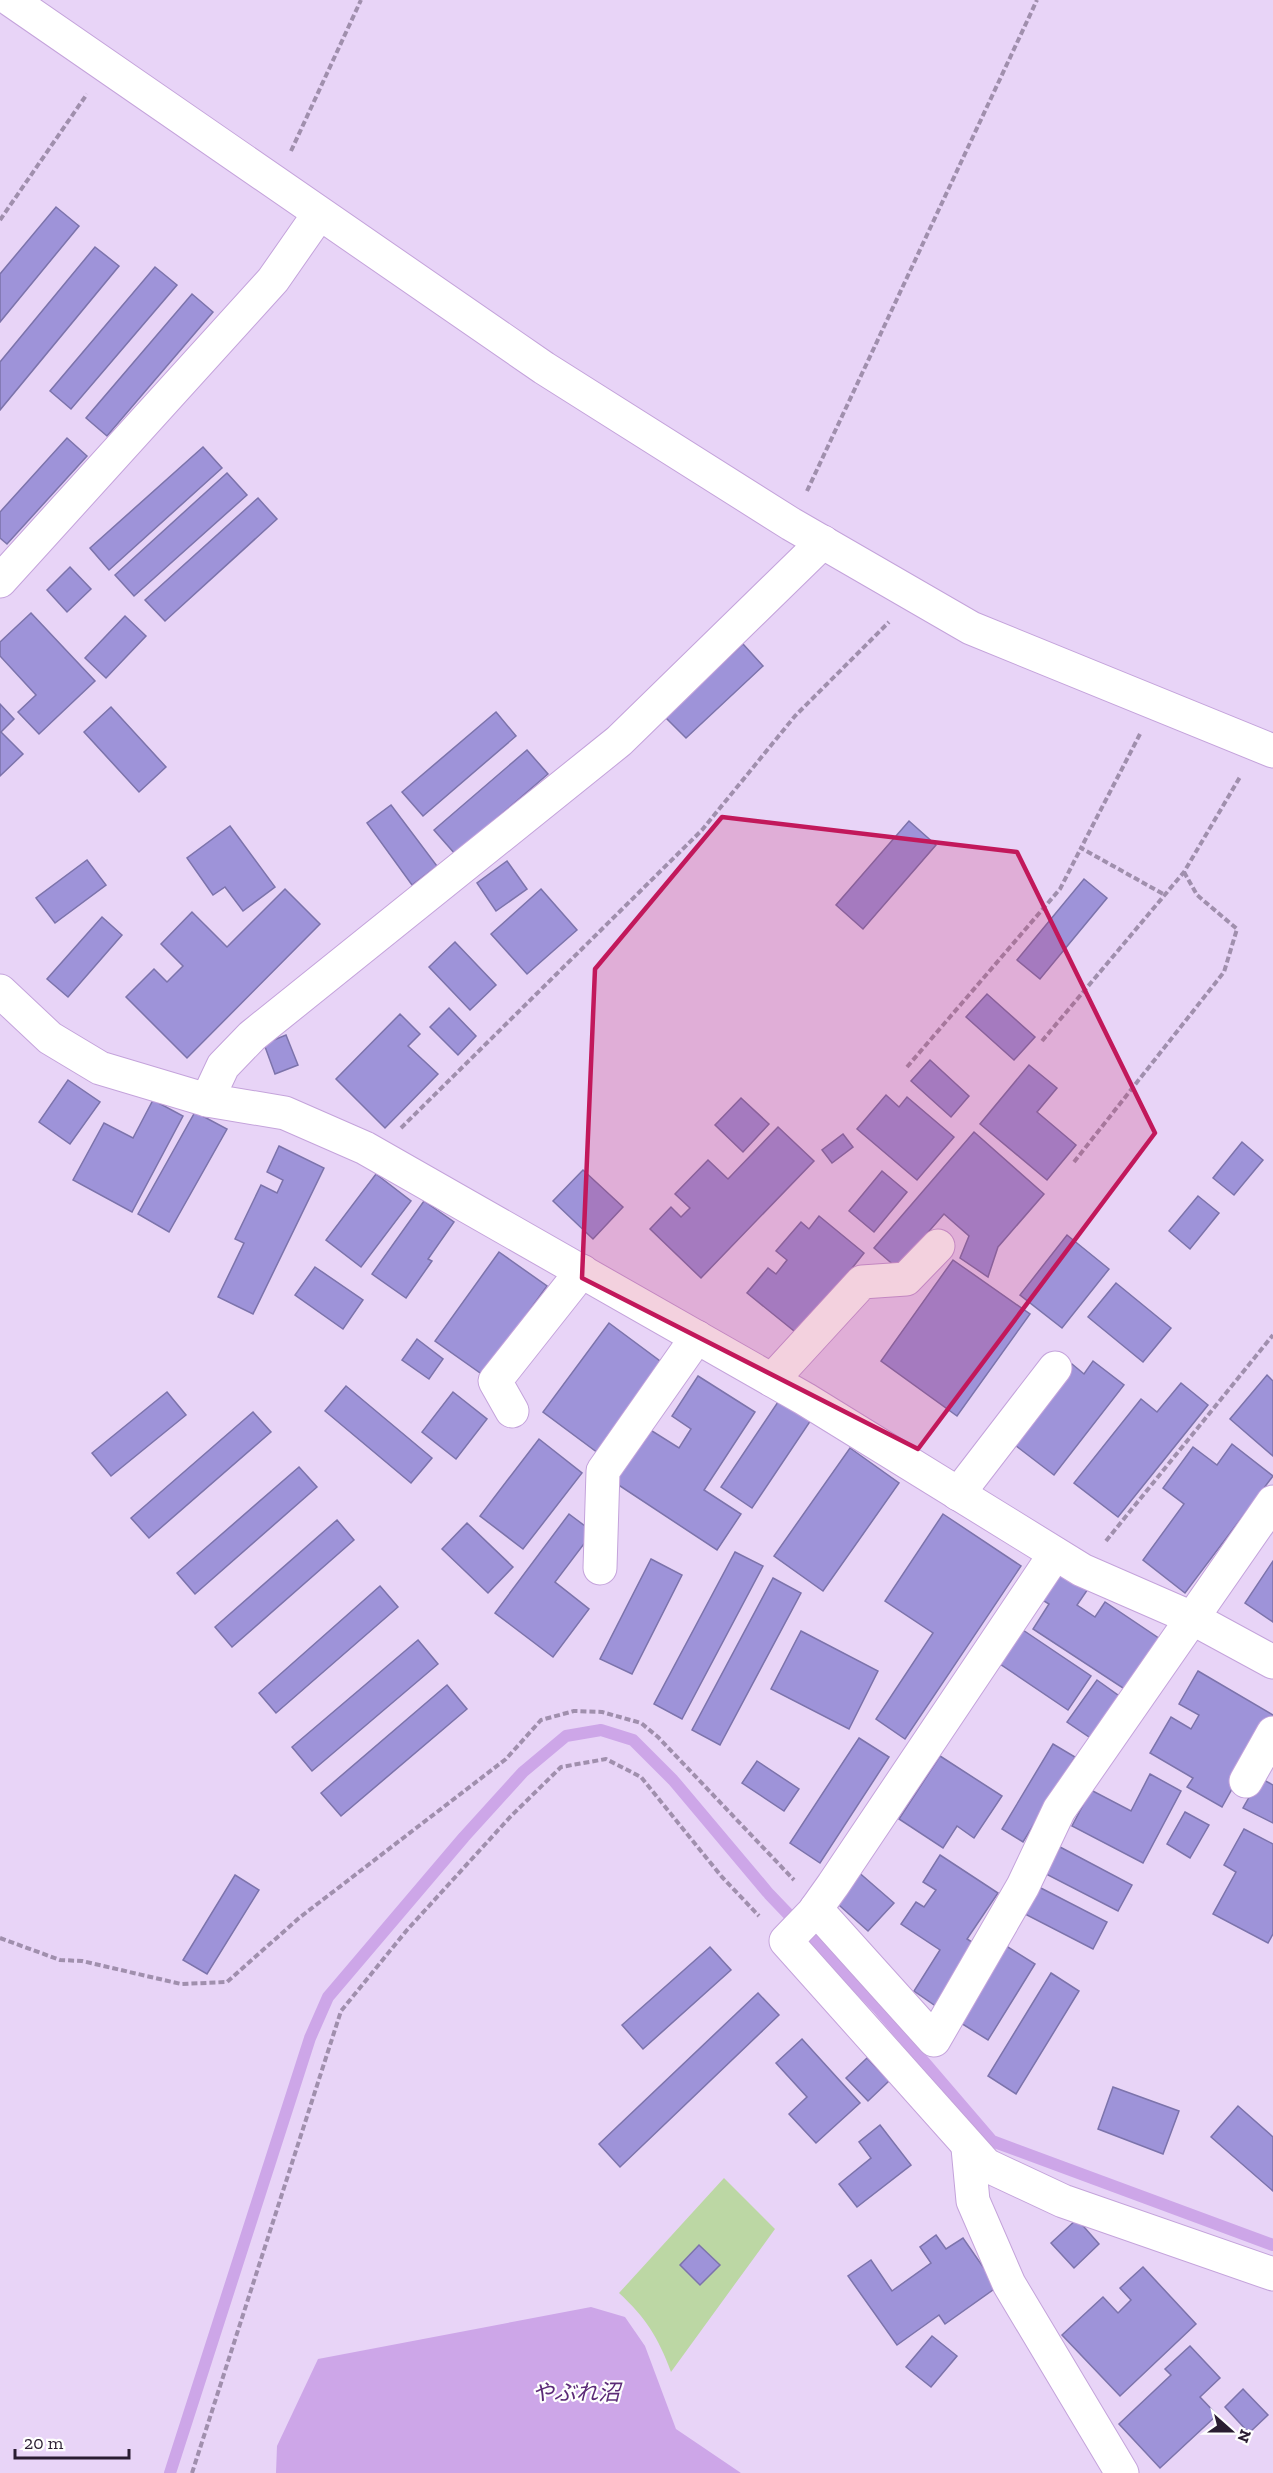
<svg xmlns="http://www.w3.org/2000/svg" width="1273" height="2473" font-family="'Zilla Slab','Noto Sans JP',serif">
	<rect width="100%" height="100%" fill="#e8d4f7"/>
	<path fill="#bcd7a4" d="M 724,2178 L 775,2229 L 671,2372 C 658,2337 646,2318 619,2293 Z"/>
	<path fill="#cda6e8" d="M 591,2307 L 625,2317 L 645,2346 L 676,2429 L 741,2473 L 276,2473 L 277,2446 L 318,2359 Z"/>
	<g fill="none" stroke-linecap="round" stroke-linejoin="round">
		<path stroke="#cda6e8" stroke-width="12" d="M 170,2473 L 310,2038 L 328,1997 L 464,1837 L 523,1772 L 566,1736 L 601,1730 L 633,1740 L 673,1780 L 769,1894 L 878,2008 L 992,2141 L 1273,2245"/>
	</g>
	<g fill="#9e93d9" stroke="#7c73ab" stroke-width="1.5">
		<path d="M 56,207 L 79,226 L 0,322 L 0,274 Z"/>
		<path d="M 95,247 L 119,266 L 0,410 L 0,362 Z"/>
		<path d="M 155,267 L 177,285 L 71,409 L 50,391 Z"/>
		<path d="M 192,294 L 213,312 L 107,436 L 86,418 Z"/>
		<path d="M 67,438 L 87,456 L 7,544 L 0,538 L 0,512 Z"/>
		<path d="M 203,447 L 222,468 L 109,570 L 90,548 Z"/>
		<path d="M 227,473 L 247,495 L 134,596 L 115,575 Z"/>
		<path d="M 258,498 L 277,519 L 165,621 L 145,600 Z"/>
		<path d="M 70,567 L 91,589 L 67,612 L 47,590 Z"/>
		<path d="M 31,613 L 95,681 L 39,734 L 18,712 L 36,695 L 0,656 L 0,642 Z"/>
		<path d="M 125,616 L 146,636 L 106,678 L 85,658 Z"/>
		<path d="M 743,644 L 763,666 L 686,738 L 665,717 Z"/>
		<path d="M 0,704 L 14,719 L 1,732 L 23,754 L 0,776 Z"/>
		<path d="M 111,707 L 166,767 L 139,792 L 84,732 Z"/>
		<path d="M 496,712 L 516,736 L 423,816 L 402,792 Z"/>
		<path d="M 527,750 L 548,774 L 455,854 L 434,830 Z"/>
		<path d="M 391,805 L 437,866 L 412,885 L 367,823 Z"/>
		<path d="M 909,821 L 936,845 L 863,929 L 836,905 Z"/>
		<path d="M 230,826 L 275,887 L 243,911 L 225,887 L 213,895 L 187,858 Z"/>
		<path d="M 87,860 L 106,885 L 55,923 L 36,898 Z"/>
		<path d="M 507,861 L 527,889 L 496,911 L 477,883 Z"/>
		<path d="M 1084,879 L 1107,898 L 1040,979 L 1017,960 Z"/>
		<path d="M 285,889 L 320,924 L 187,1058 L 126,997 L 154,969 L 167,982 L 183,966 L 161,944 L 192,912 L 227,947 Z"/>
		<path d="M 541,889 L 577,930 L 527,974 L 491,934 Z"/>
		<path d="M 102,917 L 122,935 L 68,997 L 47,979 Z"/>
		<path d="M 455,942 L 496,985 L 470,1010 L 429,967 Z"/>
		<path d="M 987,994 L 1035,1037 L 1014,1060 L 966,1017 Z"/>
		<path d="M 449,1008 L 476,1036 L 458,1055 L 430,1027 Z"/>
		<path d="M 400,1014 L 420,1034 L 408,1046 L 438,1074 L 385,1128 L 336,1079 Z"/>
		<path d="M 286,1035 L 298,1065 L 275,1074 L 264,1044 Z"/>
		<path d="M 930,1060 L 969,1096 L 951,1117 L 911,1081 Z"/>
		<path d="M 1029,1065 L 1057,1088 L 1037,1112 L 1076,1145 L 1047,1180 L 980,1124 Z"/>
		<path d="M 68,1080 L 100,1102 L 70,1144 L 39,1122 Z"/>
		<path d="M 886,1095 L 899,1107 L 907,1097 L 954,1137 L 917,1180 L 857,1129 Z"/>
		<path d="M 741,1098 L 769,1124 L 743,1152 L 715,1125 Z"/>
		<path d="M 153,1100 L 183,1116 L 132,1212 L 73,1180 L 104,1123 L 133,1138 Z"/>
		<path d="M 195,1112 L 227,1129 L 169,1232 L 138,1214 Z"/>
		<path d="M 778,1127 L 814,1161 L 701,1278 L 650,1229 L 671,1207 L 681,1217 L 690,1208 L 675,1194 L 708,1160 L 728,1179 Z"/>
		<path d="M 974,1132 L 1044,1194 L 998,1247 L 988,1277 L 960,1258 L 969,1236 L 944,1214 L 897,1268 L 874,1248 Z"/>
		<path d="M 843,1134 L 853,1147 L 832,1163 L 822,1150 Z"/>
		<path d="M 1242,1142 L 1263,1160 L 1234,1195 L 1213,1178 Z"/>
		<path d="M 279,1146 L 324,1168 L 253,1314 L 218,1297 L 244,1243 L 235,1239 L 261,1185 L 277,1193 L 283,1180 L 267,1172 Z"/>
		<path d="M 583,1170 L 623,1207 L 593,1239 L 553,1201 Z"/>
		<path d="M 882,1171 L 907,1192 L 874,1232 L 849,1211 Z"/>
		<path d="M 376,1174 L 411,1201 L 361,1267 L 326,1240 Z"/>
		<path d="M 1198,1196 L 1219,1213 L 1190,1249 L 1169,1231 Z"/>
		<path d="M 424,1201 L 454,1222 L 428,1259 L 432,1261 L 406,1298 L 372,1274 Z"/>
		<path d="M 819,1216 L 864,1253 L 799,1335 L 747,1293 L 768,1268 L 776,1274 L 787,1260 L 776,1251 L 801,1222 L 809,1229 Z"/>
		<path d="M 1067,1235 L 1109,1269 L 1062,1328 L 1020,1295 Z"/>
		<path d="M 499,1252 L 547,1286 L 483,1375 L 435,1341 Z"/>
		<path d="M 953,1260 L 1030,1314 L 957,1416 L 881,1361 Z"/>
		<path d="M 315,1267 L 363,1300 L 343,1329 L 295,1295 Z"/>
		<path d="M 1116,1283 L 1171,1328 L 1143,1362 L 1088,1317 Z"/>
		<path d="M 609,1323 L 664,1364 L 598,1453 L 543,1412 Z"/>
		<path d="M 417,1339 L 443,1359 L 429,1379 L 402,1360 Z"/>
		<path d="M 1093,1361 L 1124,1385 L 1054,1475 L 1011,1442 L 1072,1364 L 1084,1374 Z"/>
		<path d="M 1267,1375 L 1273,1381 L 1273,1456 L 1230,1419 Z"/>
		<path d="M 698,1376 L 755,1412 L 704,1490 L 741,1514 L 717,1550 L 614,1482 L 649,1429 L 679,1448 L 691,1429 L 672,1416 Z"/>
		<path d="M 1181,1383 L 1208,1405 L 1118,1517 L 1074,1483 L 1141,1399 L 1157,1412 Z"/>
		<path d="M 346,1386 L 432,1458 L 411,1483 L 325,1411 Z"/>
		<path d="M 167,1392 L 186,1415 L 111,1476 L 92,1453 Z"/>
		<path d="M 453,1392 L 487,1419 L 456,1459 L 422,1432 Z"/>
		<path d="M 780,1399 L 811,1420 L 752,1508 L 721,1487 Z"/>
		<path d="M 253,1412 L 271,1432 L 149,1538 L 131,1518 Z"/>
		<path d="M 539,1439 L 582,1473 L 523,1549 L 480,1516 Z"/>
		<path d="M 1232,1444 L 1273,1476 L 1185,1593 L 1143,1560 L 1184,1504 L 1163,1488 L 1193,1447 L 1217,1465 Z"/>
		<path d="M 850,1448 L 899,1483 L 823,1591 L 774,1556 Z"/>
		<path d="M 299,1467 L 317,1487 L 195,1594 L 177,1573 Z"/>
		<path d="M 569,1514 L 593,1532 L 555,1582 L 589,1609 L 553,1657 L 495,1613 Z"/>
		<path d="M 943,1514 L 1021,1566 L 905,1739 L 876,1719 L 933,1633 L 885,1601 Z"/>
		<path d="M 337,1520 L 354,1540 L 232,1647 L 215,1627 Z"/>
		<path d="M 467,1523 L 513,1567 L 488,1593 L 442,1549 Z"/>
		<path d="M 735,1552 L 763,1566 L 682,1719 L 654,1704 Z"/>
		<path d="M 651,1559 L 682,1575 L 632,1674 L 600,1659 Z"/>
		<path d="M 1273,1561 L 1273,1622 L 1245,1603 Z"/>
		<path d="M 1057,1565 L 1090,1586 L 1077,1605 L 1095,1617 L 1105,1602 L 1163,1641 L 1129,1692 L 1033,1629 L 1049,1604 L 1036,1596 Z"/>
		<path d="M 773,1578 L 801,1593 L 720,1745 L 692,1730 Z"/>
		<path d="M 380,1586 L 398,1607 L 276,1713 L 259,1693 Z"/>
		<path d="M 1017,1626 L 1091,1676 L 1068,1710 L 994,1660 Z"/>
		<path d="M 801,1631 L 878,1671 L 849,1729 L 771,1689 Z"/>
		<path d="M 418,1640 L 438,1664 L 312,1771 L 292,1747 Z"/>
		<path d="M 1198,1671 L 1273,1715 L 1222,1807 L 1187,1787 L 1193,1778 L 1150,1753 L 1171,1717 L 1191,1729 L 1199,1715 L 1179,1704 Z"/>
		<path d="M 1097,1680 L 1122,1698 L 1092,1739 L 1067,1722 Z"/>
		<path d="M 447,1685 L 467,1709 L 341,1816 L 321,1793 Z"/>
		<path d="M 859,1738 L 889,1757 L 820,1863 L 790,1843 Z"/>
		<path d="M 1053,1744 L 1075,1757 L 1023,1842 L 1002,1829 Z"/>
		<path d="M 940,1756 L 1002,1796 L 974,1838 L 957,1826 L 943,1848 L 899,1819 Z"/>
		<path d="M 757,1761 L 799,1789 L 784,1811 L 742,1783 Z"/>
		<path d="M 1150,1774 L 1181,1791 L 1143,1863 L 1072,1826 L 1091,1790 L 1131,1811 Z"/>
		<path d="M 1260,1778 L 1273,1785 L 1273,1823 L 1243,1808 Z"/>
		<path d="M 1185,1812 L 1209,1825 L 1190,1858 L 1167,1844 Z"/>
		<path d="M 1244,1829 L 1273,1844 L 1273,1934 L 1268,1943 L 1213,1914 L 1236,1872 L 1224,1865 Z"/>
		<path d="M 1060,1847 L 1132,1885 L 1118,1911 L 1046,1874 Z"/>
		<path d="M 940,1855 L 998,1893 L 967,1939 L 977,1945 L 937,2007 L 914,1991 L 940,1950 L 901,1924 L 916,1902 L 924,1907 L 936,1890 L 923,1882 Z"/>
		<path d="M 856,1870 L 894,1903 L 868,1931 L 831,1898 Z"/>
		<path d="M 235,1875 L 259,1890 L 207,1974 L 183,1960 Z"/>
		<path d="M 1035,1885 L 1107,1922 L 1093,1949 L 1021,1912 Z"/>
		<path d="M 1003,1944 L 1035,1964 L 988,2040 L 956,2020 Z"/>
		<path d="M 710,1947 L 731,1970 L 643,2049 L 622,2025 Z"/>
		<path d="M 1051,1973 L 1079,1991 L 1016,2094 L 988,2076 Z"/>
		<path d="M 758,1993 L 779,2015 L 620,2167 L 599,2144 Z"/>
		<path d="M 802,2039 L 860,2103 L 816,2143 L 789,2114 L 807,2097 L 776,2063 Z"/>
		<path d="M 867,2058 L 889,2081 L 868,2101 L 846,2078 Z"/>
		<path d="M 1113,2087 L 1179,2111 L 1163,2154 L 1098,2129 Z"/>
		<path d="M 1238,2106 L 1273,2137 L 1273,2191 L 1211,2137 Z"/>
		<path d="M 880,2125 L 911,2165 L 857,2207 L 839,2184 L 871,2158 L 859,2142 Z"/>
		<path d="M 1077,2219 L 1099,2244 L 1074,2268 L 1051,2243 Z"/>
		<path d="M 936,2235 L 946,2249 L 963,2238 L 997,2287 L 945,2324 L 939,2315 L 897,2345 L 848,2276 L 871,2260 L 892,2291 L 931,2263 L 920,2247 Z"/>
		<path d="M 699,2245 L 720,2265 L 700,2285 L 680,2265 Z"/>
		<path d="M 1143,2267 L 1196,2324 L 1120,2396 L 1062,2335 L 1103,2297 L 1118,2313 L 1131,2300 L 1120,2288 Z"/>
		<path d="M 932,2336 L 957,2356 L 931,2387 L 906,2367 Z"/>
		<path d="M 1190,2346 L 1220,2378 L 1200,2397 L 1217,2415 L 1160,2468 L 1119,2424 L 1171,2375 L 1165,2369 Z"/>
		<path d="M 1243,2389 L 1268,2415 L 1249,2433 L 1225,2407 Z"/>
	</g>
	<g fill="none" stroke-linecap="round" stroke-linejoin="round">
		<defs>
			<g id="minor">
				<path d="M 11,0 L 544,368 L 791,524 L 971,628 L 1273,751"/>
				<path d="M 0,581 L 273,280 L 319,214"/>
				<path d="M 0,991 L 50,1038 L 100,1068 L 207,1100 L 285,1113 L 365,1148 L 805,1399 L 1082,1570 L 1192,1618 L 1273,1662"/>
				<path d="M 207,1100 L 223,1066 L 252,1036 L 619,741 L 823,542"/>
				<path d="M 772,1380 L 862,1282 L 906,1279 L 938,1246"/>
				<path d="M 512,1411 L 495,1381 L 582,1271"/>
				<path d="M 958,1494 L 1055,1368"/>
				<path d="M 1055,1554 L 833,1885 L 813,1913 L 786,1941 L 986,2165 L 1063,2201 L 1273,2274"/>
				<path d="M 600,1568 L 603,1471 L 697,1337"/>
				<path d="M 1246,1781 L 1273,1733"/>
				<path d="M 816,1909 L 934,2040 L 1023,1886 L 1059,1810 L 1273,1502"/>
				<path d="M 968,2148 L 973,2201 L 1009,2284 L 1122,2473"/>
			</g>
		</defs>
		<use href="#minor" stroke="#c4a3db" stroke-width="35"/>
		<g stroke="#a08fad" stroke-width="4" stroke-dasharray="6 3" stroke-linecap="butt">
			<path d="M 291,151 L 361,0"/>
			<path d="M 0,220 L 87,94"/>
			<path d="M 807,491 L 1037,0"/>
			<path d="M 1140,734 L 1081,848 L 1165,895"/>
			<path d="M 1042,1041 L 1184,872 L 1240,777"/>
			<path d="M 907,1067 L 1060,889 L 1081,848"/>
			<path d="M 401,1128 L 702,830 L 795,716 L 889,622"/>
			<path d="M 1074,1162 L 1224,972 L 1237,929 L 1197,895 L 1184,872"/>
			<path d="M 1106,1541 L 1273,1335"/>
			<path d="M 0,1938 L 60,1960 L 82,1961 L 181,1984 L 227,1982 L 299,1918 L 506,1759 L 541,1720 L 574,1711 L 602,1712 L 641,1723 L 658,1737 L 794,1880"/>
			<path d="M 192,2473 L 341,2011 L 407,1930 L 511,1816 L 561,1767 L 606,1759 L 641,1777 L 722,1877 L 759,1916"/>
		</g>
		<use href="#minor" stroke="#fff" stroke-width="33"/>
	</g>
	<path fill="#c2185b" fill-opacity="0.2" stroke="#c2185b" stroke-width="4.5" stroke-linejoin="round" d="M 722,817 L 1017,852 L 1155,1133 L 918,1449 L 582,1278 L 595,969 Z"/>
	<g text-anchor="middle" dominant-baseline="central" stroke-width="4.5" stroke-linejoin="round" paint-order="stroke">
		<g font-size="22" font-style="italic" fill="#5b2a77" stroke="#fefefe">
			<text x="576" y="2392">やぶれ沼</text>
		</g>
	</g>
	<g transform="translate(1231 2431) rotate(111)" stroke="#fefefe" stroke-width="4.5" paint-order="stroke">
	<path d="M0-4.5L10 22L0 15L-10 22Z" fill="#2a1d32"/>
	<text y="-9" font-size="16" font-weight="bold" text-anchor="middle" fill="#2a1d32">N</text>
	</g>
	<path d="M15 2449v9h114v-9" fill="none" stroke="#2a1d32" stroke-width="3"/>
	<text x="24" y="2449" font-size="18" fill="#2a1d32" stroke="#fefefe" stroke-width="4.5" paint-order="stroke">20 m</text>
</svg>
